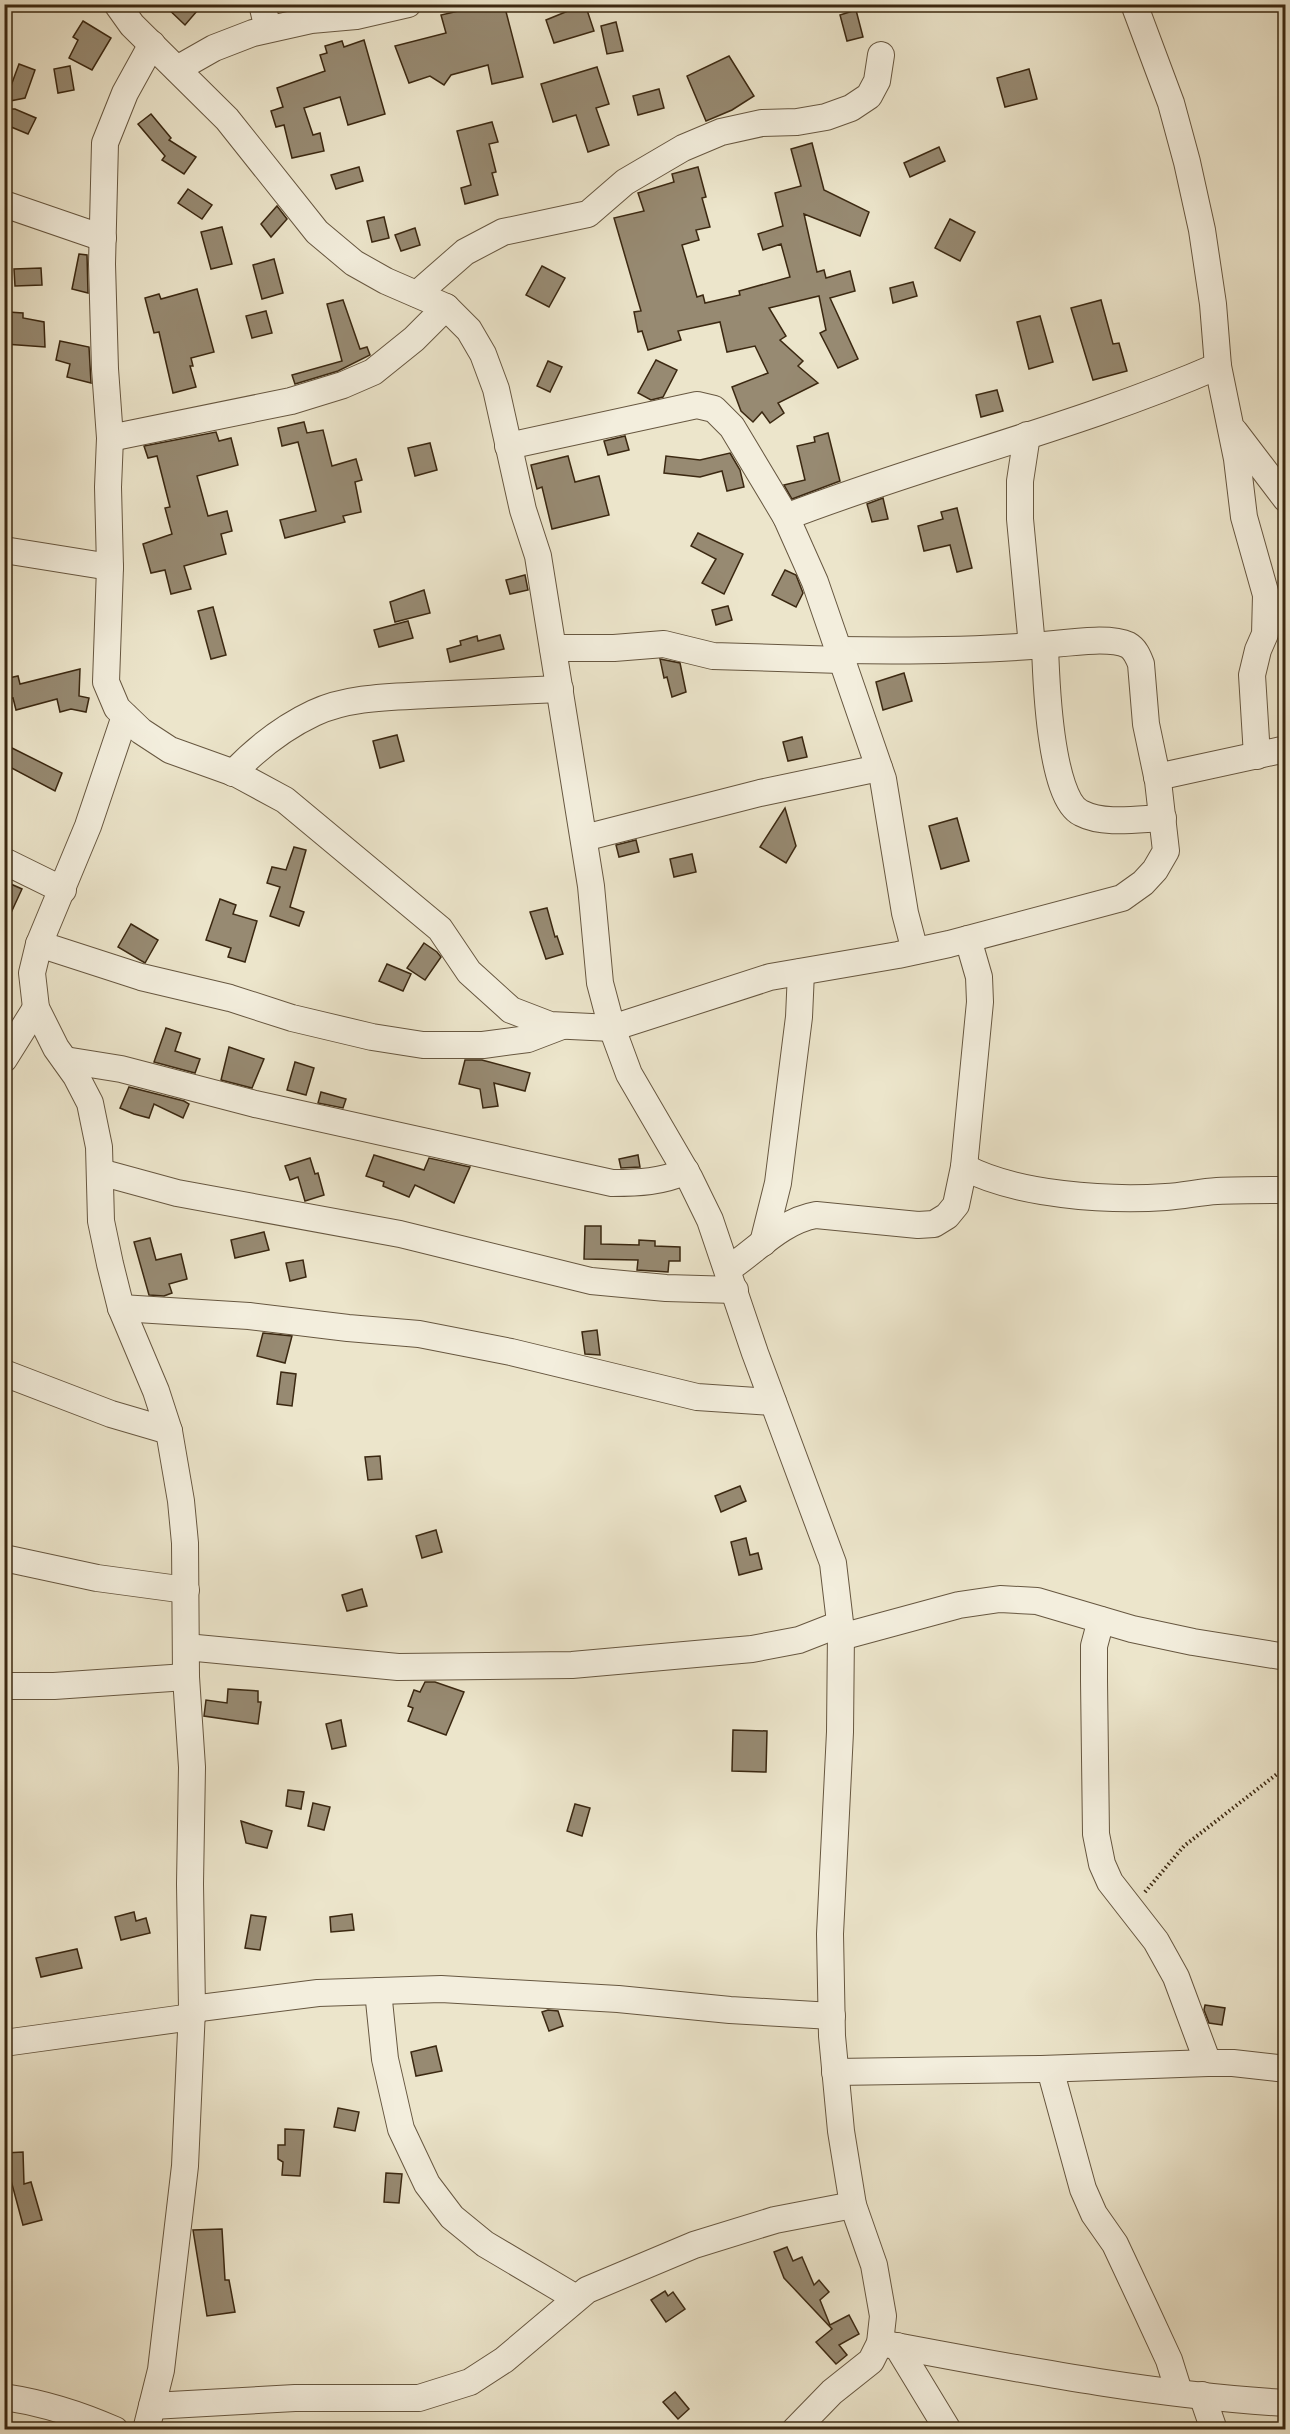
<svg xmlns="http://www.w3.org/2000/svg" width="1290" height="2434" font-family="Cardo,serif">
	<rect width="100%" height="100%" fill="#ece5cb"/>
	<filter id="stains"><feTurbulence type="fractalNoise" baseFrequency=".00333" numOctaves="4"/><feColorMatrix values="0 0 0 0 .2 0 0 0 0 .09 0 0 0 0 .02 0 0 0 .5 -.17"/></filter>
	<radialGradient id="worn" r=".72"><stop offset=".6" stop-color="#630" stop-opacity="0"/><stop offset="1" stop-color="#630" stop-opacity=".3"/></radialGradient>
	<g fill="#978a72" stroke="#3b2811" stroke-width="1.5">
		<path d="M 163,4 L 203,4 L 185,25 Z"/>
		<path d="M 489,4 L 504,4 L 523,77 L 492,84 L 488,65 L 451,75 L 444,85 L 430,76 L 409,83 L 395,46 L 446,33 L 441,15 Z"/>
		<path d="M 585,4 L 594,31 L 554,43 L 546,20 Z"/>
		<path d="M 856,10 L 863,37 L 847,41 L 840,15 Z"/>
		<path d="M 83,21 L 111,38 L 92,70 L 69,58 L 78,40 L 73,37 Z"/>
		<path d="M 616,22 L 623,51 L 607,54 L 601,26 Z"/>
		<path d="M 364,40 L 385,114 L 348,125 L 340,97 L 304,108 L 313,135 L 320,133 L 324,151 L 292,158 L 284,125 L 276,127 L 271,111 L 283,107 L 277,88 L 325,71 L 320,55 L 327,53 L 325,46 L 342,41 L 344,47 Z"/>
		<path d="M 729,56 L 754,96 L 732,110 L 706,121 L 687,76 Z"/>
		<path d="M 19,64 L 35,70 L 25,98 L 5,102 Z"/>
		<path d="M 70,66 L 74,90 L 58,93 L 54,69 Z"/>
		<path d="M 597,67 L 609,104 L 596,108 L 609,145 L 588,152 L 576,115 L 553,122 L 541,84 Z"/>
		<path d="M 1029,69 L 1037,99 L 1005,107 L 997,78 Z"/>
		<path d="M 659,89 L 664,108 L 638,115 L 633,96 Z"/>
		<path d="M 9,109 L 15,109 L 36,118 L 28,134 L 4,124 Z"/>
		<path d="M 151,114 L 171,138 L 169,140 L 196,157 L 184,174 L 162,160 L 165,156 L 138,124 Z"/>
		<path d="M 492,122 L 498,142 L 489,144 L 496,172 L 492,173 L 498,195 L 465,204 L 461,188 L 471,185 L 457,131 Z"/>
		<path d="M 812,143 L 824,190 L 869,212 L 860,236 L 804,214 L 817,272 L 824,270 L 826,278 L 850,271 L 855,291 L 830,298 L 858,359 L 838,368 L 820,333 L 826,330 L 819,296 L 769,308 L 786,336 L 780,340 L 803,361 L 798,366 L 818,383 L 778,403 L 784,413 L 770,423 L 762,412 L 753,422 L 741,411 L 732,387 L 768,373 L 755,346 L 727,352 L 720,322 L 678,331 L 681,340 L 648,350 L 642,331 L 638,332 L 634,312 L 641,311 L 614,218 L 644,211 L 638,193 L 674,182 L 672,174 L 698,167 L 706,197 L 702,198 L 710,227 L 696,230 L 699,240 L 682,245 L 697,297 L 703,295 L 705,303 L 740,295 L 739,291 L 790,277 L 781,244 L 763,250 L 758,234 L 783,226 L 775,193 L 801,186 L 791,149 Z"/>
		<path d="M 939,147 L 945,161 L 910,177 L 904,163 Z"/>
		<path d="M 359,167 L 363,181 L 336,189 L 331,175 Z"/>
		<path d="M 188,189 L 212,205 L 202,219 L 178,203 Z"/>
		<path d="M 277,206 L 287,219 L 271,237 L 261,224 Z"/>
		<path d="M 384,217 L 389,238 L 372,242 L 367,221 Z"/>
		<path d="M 950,219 L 975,232 L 960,261 L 935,248 Z"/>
		<path d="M 222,227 L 232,264 L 211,269 L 201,232 Z"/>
		<path d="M 415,228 L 420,245 L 401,251 L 395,235 Z"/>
		<path d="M 79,254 L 87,255 L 88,293 L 72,289 Z"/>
		<path d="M 274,259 L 283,293 L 262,299 L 253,265 Z"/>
		<path d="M 542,266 L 565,278 L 549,307 L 526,295 Z"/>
		<path d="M 41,268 L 42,285 L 15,286 L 14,269 Z"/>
		<path d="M 913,282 L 917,296 L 893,303 L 890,288 Z"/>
		<path d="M 197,289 L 214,352 L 191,358 L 193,366 L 190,366 L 196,387 L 173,393 L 159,332 L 154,333 L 145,298 L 159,294 L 161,299 Z"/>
		<path d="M 343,300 L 360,349 L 367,347 L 370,355 L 338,371 L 295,384 L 292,375 L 342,361 L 327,304 Z"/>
		<path d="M 1101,300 L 1113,344 L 1119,343 L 1127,371 L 1093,380 L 1071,308 Z"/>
		<path d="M 266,311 L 272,333 L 252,338 L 246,316 Z"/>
		<path d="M 8,312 L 23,313 L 23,318 L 44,322 L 45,347 L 5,344 Z"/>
		<path d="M 1040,316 L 1053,362 L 1029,369 L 1017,322 Z"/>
		<path d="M 60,341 L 89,347 L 91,383 L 67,377 L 70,364 L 56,360 Z"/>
		<path d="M 656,360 L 677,370 L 663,397 L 651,400 L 638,393 Z"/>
		<path d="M 548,361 L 562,367 L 550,392 L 537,386 Z"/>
		<path d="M 997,390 L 1003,411 L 981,417 L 976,395 Z"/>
		<path d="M 304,422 L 307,433 L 323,430 L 332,466 L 356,459 L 362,480 L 355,482 L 361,512 L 343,516 L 345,522 L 285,538 L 280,520 L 316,511 L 298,442 L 282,446 L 278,428 Z"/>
		<path d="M 216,432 L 219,441 L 231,438 L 238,465 L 197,476 L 208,516 L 227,511 L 232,531 L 221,534 L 226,554 L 184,566 L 191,589 L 171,594 L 165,570 L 151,573 L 143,544 L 172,534 L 165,508 L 170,507 L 157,456 L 148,458 L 144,446 Z"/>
		<path d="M 828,433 L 840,481 L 792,499 L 784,485 L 805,480 L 797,446 L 815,442 L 814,437 Z"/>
		<path d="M 625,436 L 629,450 L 608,455 L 604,441 Z"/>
		<path d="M 430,443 L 437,470 L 415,476 L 408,448 Z"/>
		<path d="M 730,453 L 740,470 L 744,487 L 727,491 L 722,471 L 700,477 L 664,473 L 666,456 L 700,460 Z"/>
		<path d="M 568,456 L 575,482 L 599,476 L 609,515 L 552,529 L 542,487 L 537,489 L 531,465 Z"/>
		<path d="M 883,498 L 888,519 L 872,522 L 867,504 Z"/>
		<path d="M 957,508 L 972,568 L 957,572 L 950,545 L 924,551 L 918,526 L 943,519 L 941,512 Z"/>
		<path d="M 698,533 L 743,554 L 724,594 L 702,583 L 716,559 L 691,546 Z"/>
		<path d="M 785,570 L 796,575 L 803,593 L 796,607 L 772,595 Z"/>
		<path d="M 525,575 L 528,590 L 510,594 L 506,580 Z"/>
		<path d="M 424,590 L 430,613 L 395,622 L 390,602 Z"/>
		<path d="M 728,606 L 732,620 L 716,625 L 712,610 Z"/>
		<path d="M 213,607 L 226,655 L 211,659 L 198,611 Z"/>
		<path d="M 408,621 L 413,638 L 379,647 L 374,630 Z"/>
		<path d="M 500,635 L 504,649 L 450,662 L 447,649 L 461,645 L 460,641 L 477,636 L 478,641 Z"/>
		<path d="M 660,659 L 680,663 L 686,692 L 672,697 L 667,677 L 664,678 Z"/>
		<path d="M 80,669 L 79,696 L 89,698 L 86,712 L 71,709 L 60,712 L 57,699 L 16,710 L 13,698 L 4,700 L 4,679 L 18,676 L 20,684 Z"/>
		<path d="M 904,673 L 912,701 L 883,710 L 876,682 Z"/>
		<path d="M 397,735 L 404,761 L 380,768 L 373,741 Z"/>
		<path d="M 802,737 L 807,757 L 788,761 L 783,742 Z"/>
		<path d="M 12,748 L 62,773 L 55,791 L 4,764 Z"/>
		<path d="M 785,808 L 796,846 L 786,863 L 760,847 Z"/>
		<path d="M 957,818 L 969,861 L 941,869 L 929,826 Z"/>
		<path d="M 636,840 L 639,852 L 619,857 L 616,845 Z"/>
		<path d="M 294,847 L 306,850 L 290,907 L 304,912 L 299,926 L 270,916 L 280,887 L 267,883 L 272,867 L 286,870 Z"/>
		<path d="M 692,854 L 696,872 L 674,877 L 670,859 Z"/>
		<path d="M 4,881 L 22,889 L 4,928 Z"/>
		<path d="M 220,899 L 236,905 L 233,914 L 257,921 L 245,962 L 228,957 L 231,948 L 206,940 Z"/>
		<path d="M 547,908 L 555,937 L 557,936 L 563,954 L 546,959 L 530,912 Z"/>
		<path d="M 131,924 L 158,940 L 145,963 L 118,947 Z"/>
		<path d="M 424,943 L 437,952 L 441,957 L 425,980 L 407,968 Z"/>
		<path d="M 387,964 L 411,974 L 403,991 L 379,981 Z"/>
		<path d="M 166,1028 L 181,1033 L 175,1051 L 200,1059 L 195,1073 L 154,1062 Z"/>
		<path d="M 229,1047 L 264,1059 L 252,1088 L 221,1080 Z"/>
		<path d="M 465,1060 L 482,1060 L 530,1073 L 525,1091 L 494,1083 L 498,1106 L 483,1108 L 480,1089 L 459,1084 Z"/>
		<path d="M 295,1062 L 314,1068 L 306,1095 L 287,1090 Z"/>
		<path d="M 129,1087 L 184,1101 L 189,1104 L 183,1118 L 154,1104 L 149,1118 L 134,1114 L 120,1108 Z"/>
		<path d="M 321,1092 L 346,1099 L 343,1108 L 318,1103 Z"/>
		<path d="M 374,1155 L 424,1170 L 429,1158 L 470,1167 L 454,1203 L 415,1185 L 409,1197 L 383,1186 L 384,1182 L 366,1176 Z"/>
		<path d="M 638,1155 L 640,1167 L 621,1168 L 619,1159 Z"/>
		<path d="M 310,1158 L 315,1174 L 318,1173 L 324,1195 L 305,1201 L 298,1177 L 290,1180 L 285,1166 Z"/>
		<path d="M 585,1226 L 601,1226 L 601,1244 L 639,1245 L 639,1240 L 655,1241 L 655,1246 L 680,1247 L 680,1261 L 669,1261 L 668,1272 L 637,1270 L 638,1260 L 584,1259 Z"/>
		<path d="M 264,1232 L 269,1250 L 235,1258 L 231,1240 Z"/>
		<path d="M 150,1238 L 156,1260 L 181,1254 L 187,1279 L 169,1284 L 172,1293 L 164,1296 L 149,1295 L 134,1242 Z"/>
		<path d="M 303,1260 L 306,1277 L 290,1281 L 286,1263 Z"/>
		<path d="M 597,1330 L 600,1355 L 585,1354 L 582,1332 Z"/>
		<path d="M 263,1333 L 292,1336 L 285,1363 L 257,1356 Z"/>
		<path d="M 281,1372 L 296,1374 L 292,1406 L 277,1404 Z"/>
		<path d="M 380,1456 L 382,1479 L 368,1480 L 365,1457 Z"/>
		<path d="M 740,1486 L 746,1501 L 721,1512 L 715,1496 Z"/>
		<path d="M 436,1530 L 442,1552 L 422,1558 L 416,1536 Z"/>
		<path d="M 746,1538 L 750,1555 L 758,1553 L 762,1569 L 739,1575 L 731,1542 Z"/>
		<path d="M 362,1589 L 367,1606 L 347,1611 L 342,1595 Z"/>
		<path d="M 425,1682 L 435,1682 L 464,1692 L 446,1735 L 408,1721 L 413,1708 L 408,1706 L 414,1690 L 420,1692 Z"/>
		<path d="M 228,1689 L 258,1691 L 258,1702 L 261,1702 L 258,1724 L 204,1716 L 206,1700 L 227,1703 Z"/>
		<path d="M 341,1720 L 346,1746 L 332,1749 L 326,1724 Z"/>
		<path d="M 733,1730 L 767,1731 L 766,1772 L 732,1771 Z"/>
		<path d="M 288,1790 L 304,1792 L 301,1809 L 286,1806 Z"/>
		<path d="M 313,1803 L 330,1807 L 324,1830 L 308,1826 Z"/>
		<path d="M 575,1804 L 590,1808 L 582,1836 L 567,1831 Z"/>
		<path d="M 241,1821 L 272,1831 L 267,1848 L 246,1843 Z"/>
		<path d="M 134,1912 L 136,1921 L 146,1918 L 150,1933 L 121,1940 L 115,1917 Z"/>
		<path d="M 352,1914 L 354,1930 L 331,1932 L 330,1917 Z"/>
		<path d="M 251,1915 L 266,1917 L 260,1950 L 245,1948 Z"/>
		<path d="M 77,1949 L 82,1968 L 41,1977 L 36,1958 Z"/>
		<path d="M 1205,2005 L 1225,2008 L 1222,2025 L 1209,2023 L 1204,2010 Z"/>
		<path d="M 548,2010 L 558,2011 L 563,2026 L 549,2031 L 542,2012 Z"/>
		<path d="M 436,2046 L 442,2071 L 416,2076 L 411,2052 Z"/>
		<path d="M 338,2108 L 359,2112 L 355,2131 L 334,2127 Z"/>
		<path d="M 285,2129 L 304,2130 L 300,2176 L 282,2175 L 283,2162 L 278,2159 L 278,2145 L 285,2145 Z"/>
		<path d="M 23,2152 L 24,2184 L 31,2182 L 42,2220 L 23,2225 L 9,2173 L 4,2173 L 4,2153 Z"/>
		<path d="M 386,2173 L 402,2174 L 399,2203 L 384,2202 Z"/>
		<path d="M 222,2229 L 225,2280 L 229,2280 L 235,2312 L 207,2316 L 193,2230 Z"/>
		<path d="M 787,2247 L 793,2261 L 802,2257 L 814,2285 L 819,2280 L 829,2292 L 820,2300 L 830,2325 L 849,2315 L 859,2334 L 839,2345 L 847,2355 L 836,2364 L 816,2342 L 832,2329 L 784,2278 L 774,2252 Z"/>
		<path d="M 665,2291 L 668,2296 L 673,2292 L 685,2309 L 666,2322 L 651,2300 Z"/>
		<path d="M 675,2392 L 689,2409 L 678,2419 L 663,2402 Z"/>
	</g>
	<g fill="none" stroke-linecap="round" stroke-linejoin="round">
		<defs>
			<g id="minor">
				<path d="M 117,4 L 132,25 L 227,119 L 317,232 L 354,263 L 386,281 L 446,307 L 469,330 L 483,354 L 496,389 L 523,510 L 538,556 L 591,886 L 600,983 L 612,1028 L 629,1074 L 689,1177 L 710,1220 L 755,1353 L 833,1563 L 841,1631 L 840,1732 L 830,1934 L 832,2036 L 841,2131 L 853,2205 L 874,2265 L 883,2316 L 880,2343 L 871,2361 L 832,2392 L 795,2430"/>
				<path d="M 262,4 L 268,29"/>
				<path d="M 1134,4 L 1171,103 L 1187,162 L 1202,230 L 1213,304 L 1218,366 L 1237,459 L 1244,517 L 1266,595 L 1265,634 L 1258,650 L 1252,675 L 1257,756"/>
				<path d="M 152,44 L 125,93 L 105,143 L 102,264 L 105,369 L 110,438 L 108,487 L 110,567 L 106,682 L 117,708 L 141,731 L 170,750 L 237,774 L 285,800 L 440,929 L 469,972 L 511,1010 L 550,1025 L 612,1028 L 770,977 L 898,955 L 949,944 L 1122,898 L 1143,883 L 1155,870 L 1166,851 L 1158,781 L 1146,724 L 1141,664 C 1138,656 1135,649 1128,645 C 1107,635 1055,645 1031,646 C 967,651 902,651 837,650"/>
				<path d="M 177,69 L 214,48 L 253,33 L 311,20 L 356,16 L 408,4"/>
				<path d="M 4,204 L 103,238"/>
				<path d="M 417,294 L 465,252 L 503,232 L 588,214 L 625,182 L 683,148 L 721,132 L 762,123 L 797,122 L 826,117 L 851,108 L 869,96 L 877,81 L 881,55"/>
				<path d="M 1235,432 L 1286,499"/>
				<path d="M 1027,435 L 1020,481 L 1020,519 L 1032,646"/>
				<path d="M 110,438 L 291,401 L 343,385 L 373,372 L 414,339 L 446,307"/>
				<path d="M 508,446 L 697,405 L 714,409 L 732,427 L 786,517 L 815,582 L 883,779 L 905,913 L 915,951"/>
				<path d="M 786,517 C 928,462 1078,427 1218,366"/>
				<path d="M 4,550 L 110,567"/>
				<path d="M 1045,645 C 1046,679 1050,798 1081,813 C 1104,825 1138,819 1163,818"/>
				<path d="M 553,648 L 614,648 L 664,644 L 713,656 L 841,660"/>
				<path d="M 125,716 L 88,826 L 39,944 L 32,973 L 36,1008 L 56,1048 L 76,1076 L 90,1103 L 99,1147 L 101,1221 L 110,1264 L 121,1308 L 156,1391 L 169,1431 L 181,1501 L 185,1543 L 186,1677 L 192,1767 L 190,1884 L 192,2009 L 185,2166 L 161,2370 L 146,2430"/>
				<path d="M 233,773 C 257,748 282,728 314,713 C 348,697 390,697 427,695 C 471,693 516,691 560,689"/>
				<path d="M 1157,777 L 1286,749"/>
				<path d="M 584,838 L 760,793 L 879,768"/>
				<path d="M 4,861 L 63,890"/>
				<path d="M 39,944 L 141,977 L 230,998 L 292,1018 L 372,1037 L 423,1045 L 483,1045 L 528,1039 L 562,1026"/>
				<path d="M 4,1059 L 36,1008"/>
				<path d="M 65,1060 L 121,1069 L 255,1104 L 612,1183 C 639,1183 662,1182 686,1171"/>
				<path d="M 964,1167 C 1016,1195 1107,1201 1166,1197 C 1183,1196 1200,1192 1217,1191 C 1239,1190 1263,1190 1286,1190"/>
				<path d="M 100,1172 L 177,1193 L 400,1234 L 591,1281 L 666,1288 L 735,1290"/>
				<path d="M 763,1243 L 778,1183 L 799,1017 L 801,972"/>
				<path d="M 728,1269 C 756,1251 781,1221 816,1215 L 918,1225 L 934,1224 L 947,1216 L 956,1205 L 964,1167 L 980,1002 L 979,977 L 968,939"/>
				<path d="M 121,1308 L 249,1316 L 348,1328 L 419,1334 L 511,1352 L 697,1397 L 773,1402"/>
				<path d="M 4,1373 L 111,1414 L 169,1431"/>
				<path d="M 4,1558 L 97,1578 L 186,1590"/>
				<path d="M 1101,1620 L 1094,1646 L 1094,1681 L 1096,1834 L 1102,1864 L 1110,1882 L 1156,1941 L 1176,1977 L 1208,2063"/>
				<path d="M 841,1637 L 959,1605 L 1000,1599 L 1037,1601 L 1132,1629 L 1193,1642 L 1286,1657"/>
				<path d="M 186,1647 L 398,1667 L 572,1665 L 752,1649 L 799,1640 L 840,1624"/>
				<path d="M 4,1686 L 54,1686 L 186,1677"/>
				<path d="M 378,1991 L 385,2059 L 401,2129 L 427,2184 L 452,2217 L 485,2244 L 576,2298"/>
				<path d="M 192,2009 L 318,1993 L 441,1989 L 618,1999 L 730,2010 L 832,2016"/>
				<path d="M 4,2043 L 192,2017"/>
				<path d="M 1050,2069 L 1083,2189 L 1094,2214 L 1115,2244 L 1145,2308 L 1169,2360 L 1179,2392"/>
				<path d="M 835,2072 L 1041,2069 L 1208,2063 L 1233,2063 L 1286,2069"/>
				<path d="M 880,2343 C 1014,2368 1149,2395 1286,2403"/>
				<path d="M 897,2346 L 948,2430"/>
				<path d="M 1202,2395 L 1214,2430"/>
				<path d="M 4,2397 C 44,2403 79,2414 115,2430"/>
				<path d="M 152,2406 L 295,2398 L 419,2398 L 470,2382 L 504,2360 L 587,2290 L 694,2245 L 775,2220 L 853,2205"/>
			</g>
		</defs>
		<use href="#minor" stroke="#675740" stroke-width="28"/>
		<path stroke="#3b2811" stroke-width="4" stroke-dasharray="1.5 3" stroke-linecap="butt" d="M 1145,1892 L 1184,1846 L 1286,1767"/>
		<use href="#minor" stroke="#f3eedd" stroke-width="26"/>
	</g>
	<rect width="1290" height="2434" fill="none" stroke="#ece5cb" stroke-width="24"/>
	<rect x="6" y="6" width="1278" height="2422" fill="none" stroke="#3b2811" stroke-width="3"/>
	<rect x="12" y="12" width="1266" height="2410" fill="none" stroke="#3b2811" stroke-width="1.5"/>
	<rect width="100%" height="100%" filter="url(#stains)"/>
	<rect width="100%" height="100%" fill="url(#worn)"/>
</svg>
